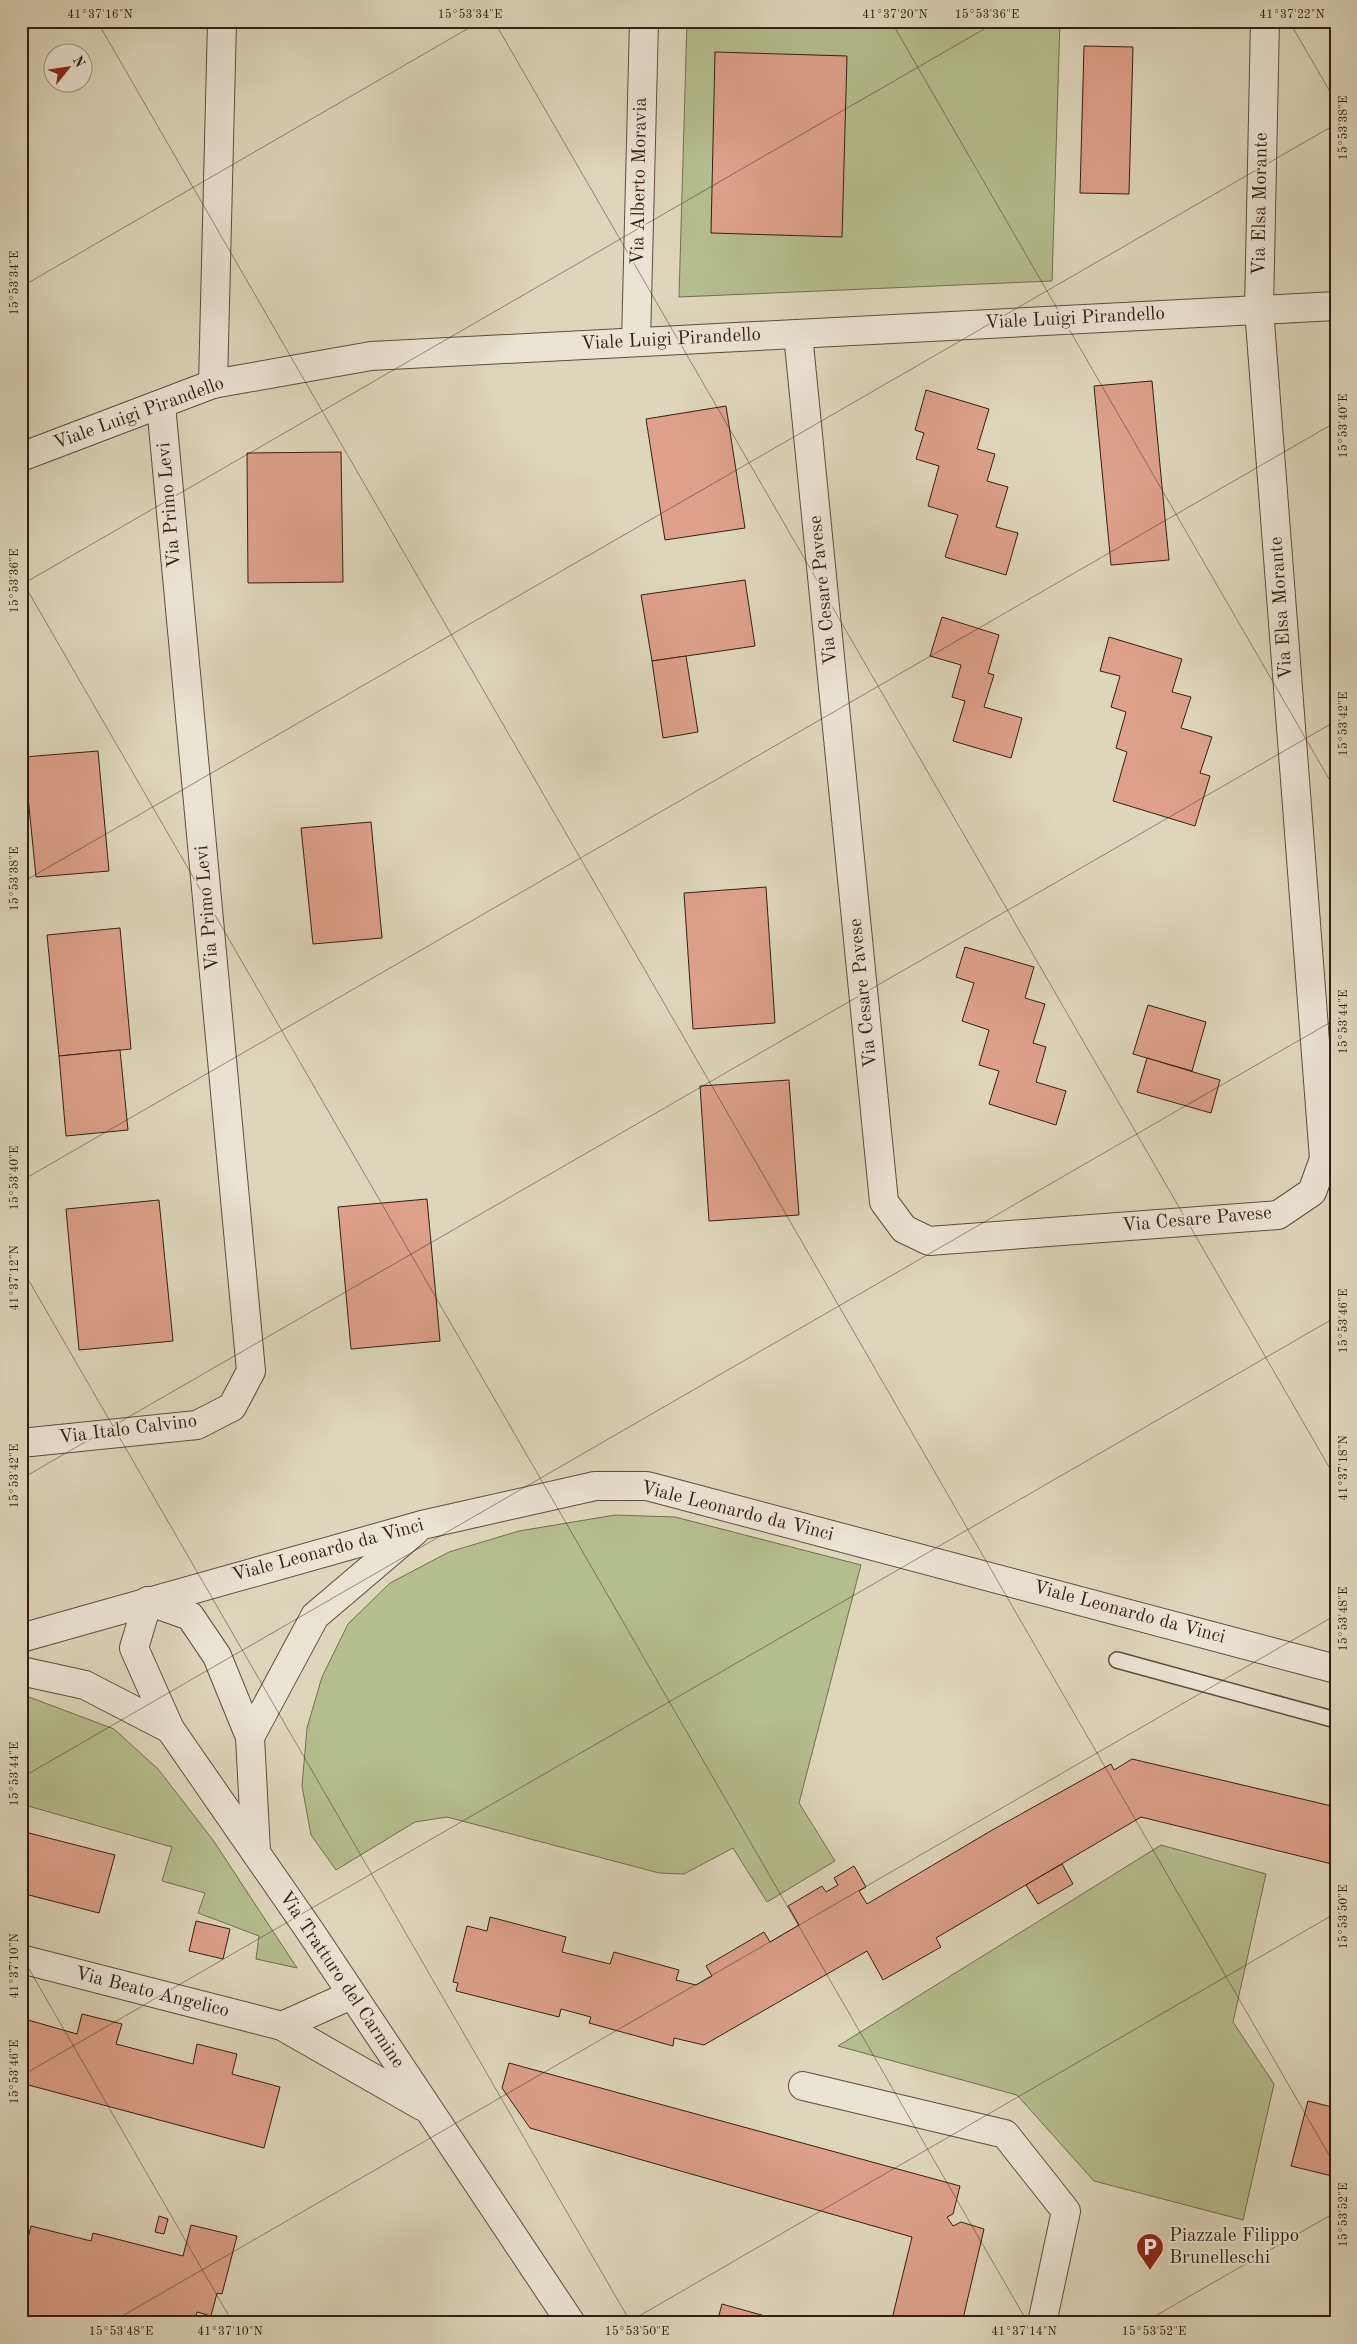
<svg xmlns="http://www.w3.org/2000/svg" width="1357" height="2344" font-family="'Old Standard TT',serif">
	<rect width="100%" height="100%" fill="#ded6bb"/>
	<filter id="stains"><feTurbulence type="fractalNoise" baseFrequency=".004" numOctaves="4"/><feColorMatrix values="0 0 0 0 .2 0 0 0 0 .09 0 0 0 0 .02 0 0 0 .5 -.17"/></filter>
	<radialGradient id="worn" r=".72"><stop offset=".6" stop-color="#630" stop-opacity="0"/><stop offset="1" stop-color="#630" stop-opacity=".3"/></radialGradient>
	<g fill="#b4bd8e" stroke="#746e50">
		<path d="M 687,21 L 1060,21 L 1052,281 L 679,297 Z"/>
		<path d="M 615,1515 L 675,1517 L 861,1565 L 799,1803 L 835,1861 L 767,1902 L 733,1848 L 684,1874 L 659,1873 L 447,1817 L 415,1822 L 336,1870 L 311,1835 L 302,1786 L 307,1728 L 322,1677 L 348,1624 L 390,1583 L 449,1552 L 519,1531 Z"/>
		<path d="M 21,1694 L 114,1729 L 158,1769 L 213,1840 L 297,1968 L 256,1959 L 259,1936 L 198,1913 L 205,1893 L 162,1881 L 172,1847 L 21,1804 Z"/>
		<path d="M 1161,1845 L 1266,1874 L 1233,2022 L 1274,2084 L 1243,2220 L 1094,2181 L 1017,2095 L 838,2046 Z"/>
	</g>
	<g fill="#dea08b" stroke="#351e12">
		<path d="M 1084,46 L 1133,47 L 1129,194 L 1080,193 Z"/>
		<path d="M 715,52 L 847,56 L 842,237 L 711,233 Z"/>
		<path d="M 1152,381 L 1169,560 L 1111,565 L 1094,386 Z"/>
		<path d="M 926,390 L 989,409 L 977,449 L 995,454 L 987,481 L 1008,487 L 996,527 L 1018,533 L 1006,575 L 945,557 L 958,515 L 928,506 L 939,466 L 916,459 L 924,433 L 915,430 Z"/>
		<path d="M 726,406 L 745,528 L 665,540 L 646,419 Z"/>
		<path d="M 341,452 L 343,582 L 248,583 L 247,453 Z"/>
		<path d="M 745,580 L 755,646 L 652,661 L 641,595 Z"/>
		<path d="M 942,617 L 999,635 L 988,673 L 994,675 L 984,707 L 1022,718 L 1011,758 L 953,741 L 965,701 L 952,697 L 961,665 L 930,656 Z"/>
		<path d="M 1109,637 L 1182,659 L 1172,692 L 1191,697 L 1181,728 L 1212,737 L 1200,773 L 1210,776 L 1195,826 L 1113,801 L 1127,752 L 1116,748 L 1126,712 L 1111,707 L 1120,676 L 1100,671 Z"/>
		<path d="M 686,656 L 698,732 L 663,738 L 652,661 Z"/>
		<path d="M 98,751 L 109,871 L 36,877 L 24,757 Z"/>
		<path d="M 371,822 L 382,938 L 313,944 L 301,828 Z"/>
		<path d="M 766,887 L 775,1023 L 693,1029 L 684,893 Z"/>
		<path d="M 120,928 L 131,1049 L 59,1056 L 47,935 Z"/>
		<path d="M 965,947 L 1034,967 L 1025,998 L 1045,1004 L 1033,1043 L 1046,1047 L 1036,1082 L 1066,1091 L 1056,1125 L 989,1104 L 999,1071 L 979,1065 L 989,1030 L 962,1021 L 974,983 L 956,977 Z"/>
		<path d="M 1148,1005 L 1206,1022 L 1192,1071 L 1133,1054 Z"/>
		<path d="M 120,1050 L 128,1130 L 66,1136 L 59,1056 Z"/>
		<path d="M 1147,1058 L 1220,1080 L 1211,1113 L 1137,1092 Z"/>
		<path d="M 789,1080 L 799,1215 L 709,1221 L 700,1086 Z"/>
		<path d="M 427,1199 L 440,1341 L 351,1349 L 338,1207 Z"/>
		<path d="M 159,1200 L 173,1341 L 79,1350 L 66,1209 Z"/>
		<path d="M 1132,1759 L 1336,1807 L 1336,1865 L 1141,1817 L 936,1938 L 941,1947 L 883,1980 L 867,1951 L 704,2045 L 674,2038 L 673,2046 L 589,2023 L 591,2017 L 561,2009 L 559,2017 L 456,1991 L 458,1983 L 453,1982 L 467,1926 L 487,1931 L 490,1917 L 566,1937 L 562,1952 L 610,1964 L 614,1952 L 679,1970 L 676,1980 L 696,1985 L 712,1976 L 706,1966 L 764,1932 L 770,1942 L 799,1925 L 788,1906 L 822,1886 L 826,1892 L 838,1885 L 834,1878 L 854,1866 L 866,1887 L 859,1891 L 867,1904 L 994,1829 L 1111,1764 L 1114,1770 Z"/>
		<path d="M 21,1831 L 115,1855 L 99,1913 L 21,1893 Z"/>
		<path d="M 1062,1864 L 1073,1884 L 1038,1904 L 1026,1885 Z"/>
		<path d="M 196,1921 L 230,1929 L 223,1959 L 189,1951 Z"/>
		<path d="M 82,2014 L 122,2024 L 116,2044 L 193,2064 L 197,2044 L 237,2054 L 232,2074 L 280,2087 L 264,2148 L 21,2083 L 21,2018 L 77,2034 Z"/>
		<path d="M 509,2063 L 960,2186 L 953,2214 L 947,2217 L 953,2226 L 961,2222 L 984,2229 L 962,2323 L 891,2323 L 912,2237 L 530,2128 L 502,2088 Z"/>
		<path d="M 1308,2101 L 1336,2108 L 1336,2177 L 1291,2166 Z"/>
		<path d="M 159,2216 L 168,2219 L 164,2234 L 155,2232 Z"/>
		<path d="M 191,2225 L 237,2236 L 222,2294 L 217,2293 L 211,2316 L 197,2312 L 194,2323 L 21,2323 L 21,2265 L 31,2226 L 91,2241 L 93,2233 L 183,2256 Z"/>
		<path d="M 722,2304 L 790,2323 L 717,2323 Z"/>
	</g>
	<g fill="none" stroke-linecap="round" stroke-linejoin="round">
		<defs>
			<path id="service" d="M 1117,1660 L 1336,1720"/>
			<g id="minor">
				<path d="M 798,334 L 884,1202 L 904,1229 L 929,1241 L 1278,1215 L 1312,1192 L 1324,1159 L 1259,309 L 1265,21"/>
				<path d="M 636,342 L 644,21"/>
				<path d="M 213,384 L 222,21"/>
				<path d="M 21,457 L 213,384 L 371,356 L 1336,306"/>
				<path d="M 21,1443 L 197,1425 L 232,1407 L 251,1371 L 161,405"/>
				<path d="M 148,1601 L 134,1648 L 170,1729 L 310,1931 L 571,2323"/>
				<path d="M 148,1601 L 190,1616 L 217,1656 L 250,1737 L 256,1851"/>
				<path d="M 21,1638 L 422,1525 L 595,1486 L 647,1486 L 1336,1669"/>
				<path d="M 21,1671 L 85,1685 L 170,1729"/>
				<path d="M 250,1737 L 315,1616 L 415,1531"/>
				<path d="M 21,1959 L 282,2026 L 422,2106"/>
				<path d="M 282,2026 L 351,1995"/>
				<path d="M 803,2086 L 1005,2134 L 1066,2211 L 1042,2323"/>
			</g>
		</defs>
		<use href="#service" stroke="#5f4c3c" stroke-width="18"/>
		<use href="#minor" stroke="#5f4c3c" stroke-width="30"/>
		<use href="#service" stroke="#eae4d3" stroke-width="15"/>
		<use href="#minor" stroke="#eae4d3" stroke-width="28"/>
	</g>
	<path fill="none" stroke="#351e12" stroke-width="1" stroke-opacity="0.45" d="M 97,21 L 1336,2167M 494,21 L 1336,1479M 891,21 L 1336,791M 1289,21 L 1336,102M 21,287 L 481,21M 21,579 L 1028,2323M 21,585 L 998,21M 21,883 L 1336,124M 21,1181 L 1336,422M 21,1267 L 631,2323M 21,1479 L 1336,721M 21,1778 L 1336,1019M 21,1955 L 233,2323M 21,2076 L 1336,1317M 110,2323 L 1336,1615M 627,2323 L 1336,1913M 1143,2323 L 1336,2212"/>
	<defs>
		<symbol id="parking-pin" viewBox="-11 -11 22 30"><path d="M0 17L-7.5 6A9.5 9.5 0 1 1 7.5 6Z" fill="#8f2418" stroke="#eae4d3"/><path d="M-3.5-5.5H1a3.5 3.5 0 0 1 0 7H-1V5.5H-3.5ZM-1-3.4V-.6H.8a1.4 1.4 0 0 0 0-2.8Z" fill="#fff"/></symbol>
	</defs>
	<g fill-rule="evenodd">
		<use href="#parking-pin" x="1134" y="2231" width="32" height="43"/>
	</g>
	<g text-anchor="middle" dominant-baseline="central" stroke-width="4" stroke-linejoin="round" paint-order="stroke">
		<g font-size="19" fill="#351e12" stroke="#eae4d3">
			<text transform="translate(640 181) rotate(-89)">Via Alberto Moravia</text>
			<text transform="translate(1261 204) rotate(-89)">Via Elsa Morante</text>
			<text transform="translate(1075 319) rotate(-3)">Viale Luigi Pirandello</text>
			<text transform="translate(671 340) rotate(-3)">Viale Luigi Pirandello</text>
			<text transform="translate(139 414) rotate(-20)">Viale Luigi Pirandello</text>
			<text transform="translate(170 505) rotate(-95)">Via Primo Levi</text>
			<text transform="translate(824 590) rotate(-96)">Via Cesare Pavese</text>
			<text transform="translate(1282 608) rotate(-94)">Via Elsa Morante</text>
			<text transform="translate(208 908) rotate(-95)">Via Primo Levi</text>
			<text transform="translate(864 993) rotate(-96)">Via Cesare Pavese</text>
			<text transform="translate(1197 1220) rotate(-5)">Via Cesare Pavese</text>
			<text transform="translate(128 1430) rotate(-7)">Via Italo Calvino</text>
			<text transform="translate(737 1512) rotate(14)">Viale Leonardo da Vinci</text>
			<text transform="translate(328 1551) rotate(-15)">Viale Leonardo da Vinci</text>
			<text transform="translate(1129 1613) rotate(15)">Viale Leonardo da Vinci</text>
			<text transform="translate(341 1980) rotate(56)">Via Tratturo del Carmine</text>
			<text transform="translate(152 1993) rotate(14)">Via Beato Angelico</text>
		</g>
		<g font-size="19" fill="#351e12" stroke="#eae4d3" text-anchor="start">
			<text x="1169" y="2236">Piazzale Filippo<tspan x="1169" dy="22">Brunelleschi</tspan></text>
		</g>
	</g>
	<rect width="1357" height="2344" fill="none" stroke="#ded6bb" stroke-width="55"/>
	<g transform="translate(68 68) rotate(60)"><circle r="24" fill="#eae4d3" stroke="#a29586"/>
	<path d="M0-4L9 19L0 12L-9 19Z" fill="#8f2418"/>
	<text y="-8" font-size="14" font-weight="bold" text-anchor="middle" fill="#351e12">N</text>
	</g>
	<rect x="28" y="28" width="1302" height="2288" fill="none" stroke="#351e12" stroke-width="2"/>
	<g font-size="12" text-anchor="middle" fill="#351e12">
		<text x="100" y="18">41°37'16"N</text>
		<text x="470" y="18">15°53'34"E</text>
		<text x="895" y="18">41°37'20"N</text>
		<text x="987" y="18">15°53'36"E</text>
		<text x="1292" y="18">41°37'22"N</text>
		<text transform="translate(1343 128) rotate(-90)" y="4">15°53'38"E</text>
		<text transform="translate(14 283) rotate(-90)" y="4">15°53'34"E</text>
		<text transform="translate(1343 426) rotate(-90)" y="4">15°53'40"E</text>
		<text transform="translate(14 581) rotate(-90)" y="4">15°53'36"E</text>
		<text transform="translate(1343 724) rotate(-90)" y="4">15°53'42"E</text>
		<text transform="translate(14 879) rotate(-90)" y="4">15°53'38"E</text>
		<text transform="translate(1343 1022) rotate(-90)" y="4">15°53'44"E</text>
		<text transform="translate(14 1178) rotate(-90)" y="4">15°53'40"E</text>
		<text transform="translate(14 1278) rotate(-90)" y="4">41°37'12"N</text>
		<text transform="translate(1343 1321) rotate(-90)" y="4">15°53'46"E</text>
		<text transform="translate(1343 1468) rotate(-90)" y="4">41°37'18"N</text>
		<text transform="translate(14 1476) rotate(-90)" y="4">15°53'42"E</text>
		<text transform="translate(1343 1619) rotate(-90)" y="4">15°53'48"E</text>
		<text transform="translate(14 1774) rotate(-90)" y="4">15°53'44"E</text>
		<text transform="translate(1343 1917) rotate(-90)" y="4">15°53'50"E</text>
		<text transform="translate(14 1966) rotate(-90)" y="4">41°37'10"N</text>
		<text transform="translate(14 2072) rotate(-90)" y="4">15°53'46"E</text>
		<text transform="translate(1343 2215) rotate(-90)" y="4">15°53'52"E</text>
		<text x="121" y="2335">15°53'48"E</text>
		<text x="230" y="2335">41°37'10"N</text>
		<text x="637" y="2335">15°53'50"E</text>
		<text x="1024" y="2335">41°37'14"N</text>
		<text x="1154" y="2335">15°53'52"E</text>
	</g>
	<rect width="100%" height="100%" filter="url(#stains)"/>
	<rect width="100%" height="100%" fill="url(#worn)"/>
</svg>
